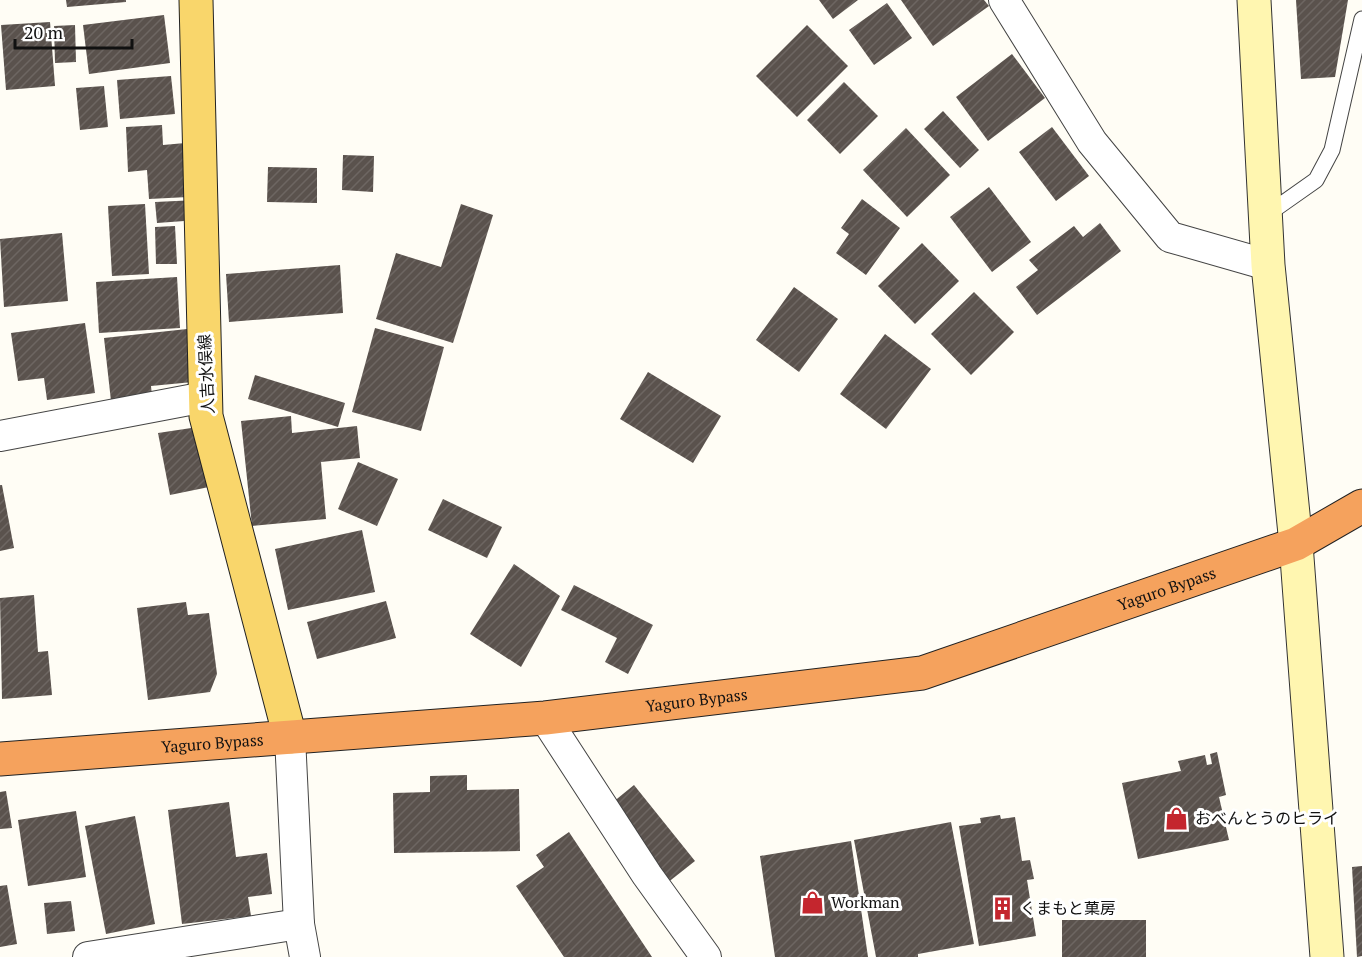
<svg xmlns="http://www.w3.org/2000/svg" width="1362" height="957" font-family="'PT Serif','Noto Sans JP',serif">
	<defs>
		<pattern id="building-hatch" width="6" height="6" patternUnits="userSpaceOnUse" patternTransform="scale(1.5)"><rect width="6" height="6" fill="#5a524d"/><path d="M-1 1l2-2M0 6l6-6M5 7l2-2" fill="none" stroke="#6d6662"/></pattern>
	</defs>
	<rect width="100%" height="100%" fill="#fffdf5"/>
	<g fill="url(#building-hatch)">
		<path d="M 66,0 L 126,0 L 126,2 L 67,7 Z"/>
		<path d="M 819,0 L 858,0 L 833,19 Z"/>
		<path d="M 901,0 L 984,0 L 989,6 L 933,46 Z"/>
		<path d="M 1296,0 L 1348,0 L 1335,77 L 1301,79 Z"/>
		<path d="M 887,3 L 912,38 L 874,65 L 849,30 Z"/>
		<path d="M 164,15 L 170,63 L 89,74 L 83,25 Z"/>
		<path d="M 50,22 L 55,86 L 6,90 L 1,25 Z"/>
		<path d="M 75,25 L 76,62 L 55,63 L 54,26 Z"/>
		<path d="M 807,25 L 848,66 L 797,117 L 756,76 Z"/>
		<path d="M 1012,54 L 1045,98 L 988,141 L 956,97 Z"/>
		<path d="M 171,76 L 175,114 L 120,119 L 117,80 Z"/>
		<path d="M 844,82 L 878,116 L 840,154 L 807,120 Z"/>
		<path d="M 104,86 L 108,127 L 80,130 L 76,88 Z"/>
		<path d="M 943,111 L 979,150 L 960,168 L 924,129 Z"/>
		<path d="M 162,125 L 163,145 L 185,143 L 188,197 L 149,199 L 147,170 L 128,172 L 126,127 Z"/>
		<path d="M 1052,127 L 1089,176 L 1056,201 L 1019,152 Z"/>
		<path d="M 906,128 L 950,175 L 907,217 L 863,170 Z"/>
		<path d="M 343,155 L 374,156 L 373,192 L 342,190 Z"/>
		<path d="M 268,167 L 317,168 L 317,203 L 267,202 Z"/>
		<path d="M 989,187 L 1031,242 L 992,272 L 950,217 Z"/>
		<path d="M 862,199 L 900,228 L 866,275 L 836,253 L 849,234 L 841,228 Z"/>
		<path d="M 197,200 L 198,220 L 157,223 L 155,202 Z"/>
		<path d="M 145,204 L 149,274 L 112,276 L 108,206 Z"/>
		<path d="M 461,204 L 493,215 L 453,343 L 376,319 L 396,253 L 441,267 Z"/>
		<path d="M 1100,223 L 1121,251 L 1037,315 L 1016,287 L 1038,270 L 1029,260 L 1074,226 L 1083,237 Z"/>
		<path d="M 175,226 L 177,264 L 156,264 L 155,227 Z"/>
		<path d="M 62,233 L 68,301 L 4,307 L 0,239 Z"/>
		<path d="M 922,243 L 959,281 L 915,324 L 878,286 Z"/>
		<path d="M 340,265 L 343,313 L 229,322 L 226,274 Z"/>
		<path d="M 177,277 L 180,328 L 99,333 L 96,282 Z"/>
		<path d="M 794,287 L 838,319 L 799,372 L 756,340 Z"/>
		<path d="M 974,292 L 1014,332 L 971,375 L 931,334 Z"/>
		<path d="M 85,323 L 95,393 L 47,400 L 44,378 L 18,381 L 11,333 Z"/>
		<path d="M 375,328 L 444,347 L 421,431 L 352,412 Z"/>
		<path d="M 187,329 L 193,382 L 151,386 L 152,396 L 111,401 L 104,338 Z"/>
		<path d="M 885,334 L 931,369 L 886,429 L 840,394 Z"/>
		<path d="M 648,372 L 721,416 L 693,463 L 620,419 Z"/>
		<path d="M 255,375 L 345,403 L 338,427 L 248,399 Z"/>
		<path d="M 291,416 L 292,433 L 357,426 L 360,458 L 321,462 L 326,519 L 252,526 L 241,421 Z"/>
		<path d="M 198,427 L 209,487 L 170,495 L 158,433 Z"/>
		<path d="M 358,462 L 398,479 L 377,526 L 338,509 Z"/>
		<path d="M 0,485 L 2,485 L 14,548 L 0,551 Z"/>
		<path d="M 443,499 L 502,527 L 487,558 L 428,530 Z"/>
		<path d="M 362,530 L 375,592 L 288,610 L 275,549 Z"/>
		<path d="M 514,564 L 560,596 L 521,667 L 470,634 Z"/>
		<path d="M 574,585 L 653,625 L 628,674 L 605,662 L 617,638 L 561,610 Z"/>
		<path d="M 34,595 L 38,652 L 48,651 L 52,695 L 2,699 L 0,598 Z"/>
		<path d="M 386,601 L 396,638 L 317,659 L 307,622 Z"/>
		<path d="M 186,602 L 188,615 L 209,613 L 217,674 L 210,692 L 148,700 L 137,608 Z"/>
		<path d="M 1217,752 L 1226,795 L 1219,797 L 1229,840 L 1138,859 L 1122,783 L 1181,771 L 1178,761 L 1205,755 L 1207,765 L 1212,764 L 1210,754 Z"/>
		<path d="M 467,775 L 467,790 L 519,789 L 520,851 L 394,853 L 393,793 L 430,792 L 430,776 Z"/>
		<path d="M 634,785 L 695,861 L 657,891 L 596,816 Z"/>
		<path d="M 6,791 L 12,828 L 0,829 L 0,792 Z"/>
		<path d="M 229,802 L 236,857 L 267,853 L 272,894 L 248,897 L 251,916 L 182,924 L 168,810 Z"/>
		<path d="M 76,811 L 86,877 L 28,886 L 18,820 Z"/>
		<path d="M 1000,815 L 1001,819 L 1015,817 L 1022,861 L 1030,860 L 1034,879 L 1027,880 L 1036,936 L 979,946 L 959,826 L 981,823 L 980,818 Z"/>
		<path d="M 135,816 L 155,924 L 106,934 L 85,826 Z"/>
		<path d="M 951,822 L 974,944 L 918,954 L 918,957 L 876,957 L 854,840 Z"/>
		<path d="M 569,832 L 652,957 L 564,957 L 516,886 L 544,867 L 536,855 Z"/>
		<path d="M 851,841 L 868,957 L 775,957 L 760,856 Z"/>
		<path d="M 1362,866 L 1362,956 L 1357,957 L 1352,867 Z"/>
		<path d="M 7,885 L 17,944 L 0,947 L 0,886 Z"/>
		<path d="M 71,901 L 75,931 L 47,934 L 44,903 Z"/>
		<rect x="1062" y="920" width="84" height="37"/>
	</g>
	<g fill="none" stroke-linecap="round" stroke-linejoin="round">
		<defs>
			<path id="lane" d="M 1265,216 L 1316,180 L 1332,150 L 1362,19"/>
			<g id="street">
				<path d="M 1004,0 L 1092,142 L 1170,237 L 1268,265"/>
				<path d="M 0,436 L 205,397"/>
				<path d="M 545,718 L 647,875 L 706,957"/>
				<path d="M 290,737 L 299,924 L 305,957"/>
				<path d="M 88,957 L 299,924"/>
			</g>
			<path id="secondary" d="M 1254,0 L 1268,265 L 1296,544 L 1327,957"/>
			<path id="primary" d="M 196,0 L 206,416 L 290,737"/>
			<g id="highway">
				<path id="s1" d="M 0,759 L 545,718 L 922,673 L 1296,544 L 1362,506"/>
			</g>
		</defs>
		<use href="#lane" stroke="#444" stroke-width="17"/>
		<use href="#street" stroke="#444" stroke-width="32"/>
		<use href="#secondary" stroke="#333" stroke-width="35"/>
		<use href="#primary" stroke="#222" stroke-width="35"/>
		<use href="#highway" stroke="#222" stroke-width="35"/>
		<use href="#lane" stroke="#fff" stroke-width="15"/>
		<use href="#street" stroke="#fff" stroke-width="30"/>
		<use href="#secondary" stroke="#fff6b0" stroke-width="33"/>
		<use href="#primary" stroke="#f9d66b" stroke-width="33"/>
		<use href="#highway" stroke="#f5a25d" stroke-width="33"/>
	</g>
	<defs>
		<symbol id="shop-bare" viewBox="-9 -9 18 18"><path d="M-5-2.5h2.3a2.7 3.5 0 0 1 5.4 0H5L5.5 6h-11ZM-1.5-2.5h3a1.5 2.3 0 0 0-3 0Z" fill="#c4262e" stroke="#fff" stroke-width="2.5" paint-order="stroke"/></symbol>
		<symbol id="building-bare" viewBox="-9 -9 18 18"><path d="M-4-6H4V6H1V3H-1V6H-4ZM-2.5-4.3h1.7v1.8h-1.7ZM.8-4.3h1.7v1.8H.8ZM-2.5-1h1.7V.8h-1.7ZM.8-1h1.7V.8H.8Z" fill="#c4262e" stroke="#fff" stroke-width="2.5" paint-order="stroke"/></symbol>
	</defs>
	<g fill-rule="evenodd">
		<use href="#shop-bare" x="1160" y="802" width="33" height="33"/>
		<use href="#shop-bare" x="796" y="886" width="33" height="33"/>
		<use href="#building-bare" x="986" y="892" width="33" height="33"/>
	</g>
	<g text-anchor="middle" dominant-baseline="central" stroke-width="6" stroke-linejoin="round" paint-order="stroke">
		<g font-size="16" fill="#111" stroke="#fff">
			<text transform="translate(206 374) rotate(-93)">人吉水俣線</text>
			<text stroke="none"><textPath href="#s1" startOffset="1185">Yaguro Bypass</textPath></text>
			<text stroke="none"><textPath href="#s1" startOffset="699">Yaguro Bypass</textPath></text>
			<text stroke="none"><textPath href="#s1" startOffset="213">Yaguro Bypass</textPath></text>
		</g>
		<g font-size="16" fill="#111" stroke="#fff" text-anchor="start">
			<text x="1195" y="818">おべんとうのヒライ</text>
			<text x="831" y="902">Workman</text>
			<text x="1020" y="908">くまもと菓房</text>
		</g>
	</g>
	<path d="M15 39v9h117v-9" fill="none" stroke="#111111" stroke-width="3"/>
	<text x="24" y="39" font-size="18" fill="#111111" stroke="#ffffff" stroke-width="4.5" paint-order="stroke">20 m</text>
</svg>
